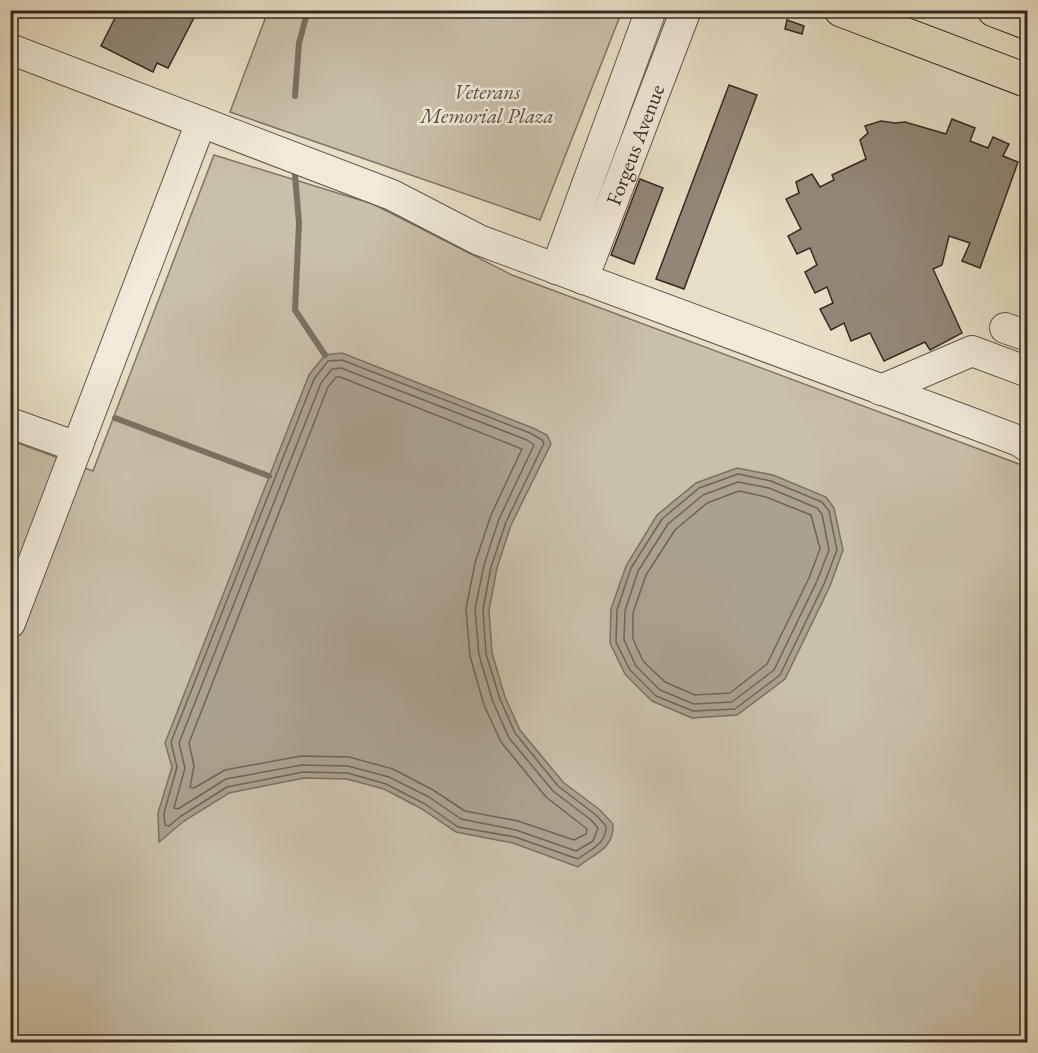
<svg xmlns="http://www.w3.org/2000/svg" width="1038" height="1053" font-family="'EB Garamond',serif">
	<rect width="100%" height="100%" fill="#e7dfc5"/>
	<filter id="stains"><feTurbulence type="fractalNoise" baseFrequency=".00333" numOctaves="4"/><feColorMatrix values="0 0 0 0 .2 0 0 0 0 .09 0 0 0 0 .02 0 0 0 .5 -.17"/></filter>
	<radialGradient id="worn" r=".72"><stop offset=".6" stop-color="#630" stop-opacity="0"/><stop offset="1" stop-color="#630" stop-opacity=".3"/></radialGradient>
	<g fill="#c9c0a9" stroke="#7f7466" stroke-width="1.5">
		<path d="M 268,11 L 268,10 L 622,11 L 540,220 L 230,112 Z"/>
		<path d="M 214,155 L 373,204 L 512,275 L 1027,467 L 1027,1042 L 11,1042 L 10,440 L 93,471 Z"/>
	</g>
	<g fill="#aaa18e" stroke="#7b7163" stroke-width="1.5">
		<path d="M 342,353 L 533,428 L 547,435 L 551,444 L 511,525 L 497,568 L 489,610 L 492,653 L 505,697 L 520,730 L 563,782 L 600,810 L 613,824 C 614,850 594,853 578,867 L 513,843 L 456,832 L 422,809 L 384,789 L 347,779 L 304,778 L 229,793 L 184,821 L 159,842 L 158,813 L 172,767 L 165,743 L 309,375 L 325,355 Z"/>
		<path d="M 737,468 L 773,475 L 826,497 L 834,508 L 843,550 L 830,586 L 785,679 L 737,715 L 692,718 L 652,701 L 625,674 L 610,643 L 611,609 L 626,566 L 657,515 L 696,483 Z"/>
	</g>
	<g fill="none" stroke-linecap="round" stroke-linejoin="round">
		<g stroke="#706458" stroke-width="1.5">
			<path d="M 342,360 L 530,433 L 542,440 L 544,443 L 506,522 L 491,567 L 483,610 L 486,654 L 500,699 L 515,733 L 558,786 L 596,815 L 606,826 C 607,844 589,850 578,859 L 515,837 L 458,827 L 425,804 L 386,784 L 348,773 L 303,772 L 227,787 L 181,816 L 169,826 L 165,825 L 164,813 L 177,767 L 171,742 L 314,379 L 328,361 Z"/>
			<path d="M 341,368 L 527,440 L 534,445 L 499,519 L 484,565 L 475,609 L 479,655 L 493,702 L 509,738 L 553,791 L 591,820 L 598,828 L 593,841 L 576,851 L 516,830 L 461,819 L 429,797 L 389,777 L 348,766 L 302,765 L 226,779 L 178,809 L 174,808 L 185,768 L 179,743 L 321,383 L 332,369 Z"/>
			<path d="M 336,377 L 340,377 L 522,449 L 491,515 L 475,563 L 466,609 L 470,656 L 484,705 L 501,742 L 546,797 L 587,829 L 586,834 L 574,840 L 518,821 L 465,811 L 433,790 L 393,769 L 349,757 L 301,756 L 225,770 L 194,788 L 190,787 L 194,766 L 189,743 L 328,387 Z"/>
			<path d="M 738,474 L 771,481 L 822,502 L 829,511 L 837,550 L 824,584 L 780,675 L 735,709 L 693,711 L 656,696 L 630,670 L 616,642 L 617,610 L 631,568 L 662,519 L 699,488 Z"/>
			<path d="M 738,482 L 769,488 L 817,508 L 822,514 L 829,550 L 817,581 L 774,670 L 732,702 L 694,704 L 660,690 L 636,666 L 624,640 L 625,611 L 638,571 L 668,524 L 703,495 Z"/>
			<path d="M 739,491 L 766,497 L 811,515 L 820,549 L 809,578 L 767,664 L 730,693 L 695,695 L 665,682 L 643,661 L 633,639 L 633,613 L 646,575 L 675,530 L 707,503 Z"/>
		</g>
		<g stroke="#7b7163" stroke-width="6">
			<path d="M 295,96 L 299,43 L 308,10"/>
			<path d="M 295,175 L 299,223 L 295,310 L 325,355"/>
			<path d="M 115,418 L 269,476"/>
		</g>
	</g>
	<g fill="#928777" stroke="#352822" stroke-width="1.5">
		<path d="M 119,10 L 198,10 L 168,68 L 157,63 L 153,72 L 101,46 Z"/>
		<path d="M 787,20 L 804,26 L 802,34 L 785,29 Z"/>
		<path d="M 729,85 L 757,95 L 684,289 L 656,279 Z"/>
		<path d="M 952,119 L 975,128 L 970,141 L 988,148 L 993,137 L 1009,144 L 1003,156 L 1018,162 L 980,268 L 962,261 L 970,243 L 949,236 L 942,265 L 933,269 L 962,333 L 930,350 L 925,342 L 884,361 L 870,333 L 851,341 L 844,323 L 831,330 L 820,309 L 833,303 L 827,287 L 815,293 L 805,272 L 817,265 L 810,248 L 797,254 L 788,236 L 801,229 L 786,199 L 799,193 L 796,182 L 812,174 L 820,187 L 834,180 L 832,175 L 866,159 L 860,140 L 868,133 L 865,126 L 881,121 L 895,123 L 905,122 L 946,134 Z"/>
		<path d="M 640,179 L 663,188 L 634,264 L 611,255 Z"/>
	</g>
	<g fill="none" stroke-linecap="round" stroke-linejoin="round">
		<defs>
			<g id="minor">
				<path d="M 10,49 L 392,195 L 479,240 L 969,422 L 1019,441 L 1028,447"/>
				<path d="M 556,269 L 651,10"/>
				<path id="s1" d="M 583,279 L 686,10"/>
				<path d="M 1005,328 L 1028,336"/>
				<path d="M 881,390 L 972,351 L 1028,372"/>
				<path d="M 10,423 L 77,447"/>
				<path d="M 10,623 L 201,122"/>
			</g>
			<g id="major">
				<path d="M 841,10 L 1028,81"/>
				<path d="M 994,10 L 1028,23"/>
			</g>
		</defs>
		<use href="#minor" stroke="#62564b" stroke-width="32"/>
		<use href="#major" stroke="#352822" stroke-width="35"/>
		<use href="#minor" stroke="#efead9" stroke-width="30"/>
		<use href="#major" stroke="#e7dfc5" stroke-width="33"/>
	</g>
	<g text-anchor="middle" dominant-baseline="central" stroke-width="5" stroke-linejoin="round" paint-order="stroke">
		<g font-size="21" font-style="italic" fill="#5a4e44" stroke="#efead9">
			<text x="487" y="91">Veterans<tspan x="487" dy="24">Memorial Plaza</tspan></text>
		</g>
		<g font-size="21" fill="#352822" stroke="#efead9">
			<text stroke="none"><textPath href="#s1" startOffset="144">Forgeus Avenue</textPath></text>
		</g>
	</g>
	<rect width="1038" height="1053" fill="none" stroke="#e7dfc5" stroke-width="36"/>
	<rect x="12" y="12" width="1014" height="1029" fill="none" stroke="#352822" stroke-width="3"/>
	<rect x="18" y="18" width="1002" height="1017" fill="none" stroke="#352822" stroke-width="1.5"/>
	<rect width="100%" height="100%" filter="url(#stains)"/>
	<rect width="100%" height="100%" fill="url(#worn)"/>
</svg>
